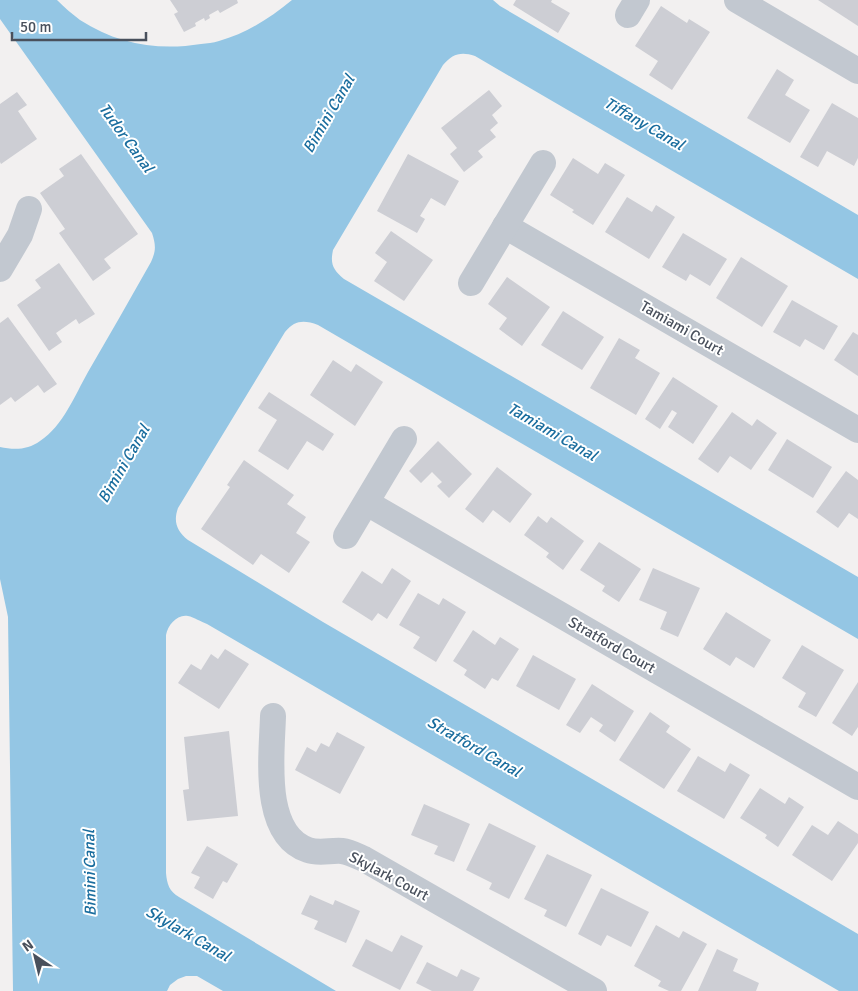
<svg xmlns="http://www.w3.org/2000/svg" width="858" height="991" font-family="Signika,sans-serif">
	<rect width="100%" height="100%" fill="#f2f0f0"/>
	<path fill="#94c6e4" d="M 0,0 L 57,0 C 64,7 72,14 80,20 C 117,44 158,51 201,44 C 207,43 213,43 219,41 C 247,33 270,18 292,0 L 493,0 L 500,6 L 858,215 L 858,279 L 475,56 C 461,51 452,54 443,65 L 333,250 C 330,264 333,270 344,279 L 858,577 L 858,639 L 318,325 C 304,320 295,320 285,332 L 178,508 C 173,522 177,531 188,540 L 323,622 L 858,934 L 858,991 L 839,991 L 207,624 C 201,622 194,617 188,616 C 177,614 168,625 166,635 L 166,873 C 167,884 169,891 179,897 L 336,991 L 223,991 L 197,976 L 186,976 L 178,979 L 170,985 L 167,991 L 13,991 L 8,617 L 0,579 L 0,447 C 14,450 28,450 40,441 C 63,426 75,395 88,372 C 109,336 130,299 151,262 C 156,251 156,245 152,233 L 0,19 Z"/>
	<g fill="#cdced4">
		<path d="M 170,0 L 237,0 L 238,3 L 220,13 L 218,10 L 209,15 L 210,18 L 205,21 L 204,18 L 195,23 L 196,26 L 184,32 L 174,14 L 178,12 Z"/>
		<path d="M 516,0 L 552,0 L 551,2 L 570,13 L 558,33 L 513,5 Z"/>
		<path d="M 818,0 L 858,0 L 858,26 Z"/>
		<path d="M 661,6 L 687,23 L 689,19 L 710,32 L 672,90 L 649,75 L 658,61 L 635,46 Z"/>
		<path d="M 777,69 L 794,80 L 785,95 L 810,110 L 790,143 L 747,118 Z"/>
		<path d="M 489,90 L 502,106 L 492,115 L 498,123 L 490,130 L 496,137 L 478,151 L 483,157 L 464,172 L 450,154 L 457,148 L 441,128 Z"/>
		<path d="M 17,92 L 27,105 L 18,111 L 37,139 L 1,164 L 0,162 L 0,104 Z"/>
		<path d="M 832,103 L 858,118 L 858,158 L 854,166 L 827,151 L 818,167 L 800,157 Z"/>
		<path d="M 81,154 L 138,234 L 104,259 L 111,268 L 93,281 L 59,233 L 65,229 L 40,193 L 64,176 L 59,169 Z"/>
		<path d="M 408,154 L 459,181 L 445,206 L 431,198 L 420,216 L 425,219 L 417,233 L 377,211 Z"/>
		<path d="M 573,158 L 598,174 L 605,163 L 625,175 L 593,225 L 572,212 L 574,210 L 550,195 Z"/>
		<path d="M 627,197 L 652,212 L 656,205 L 675,217 L 649,259 L 605,232 Z"/>
		<path d="M 391,231 L 433,260 L 404,301 L 374,281 L 387,262 L 375,253 Z"/>
		<path d="M 683,233 L 727,259 L 710,286 L 690,274 L 686,281 L 662,267 Z"/>
		<path d="M 741,257 L 788,286 L 762,327 L 716,298 Z"/>
		<path d="M 59,263 L 95,314 L 79,324 L 76,319 L 56,333 L 62,342 L 49,351 L 17,305 L 41,288 L 35,280 Z"/>
		<path d="M 507,277 L 550,307 L 522,346 L 499,329 L 507,318 L 488,304 Z"/>
		<path d="M 792,300 L 838,326 L 824,350 L 805,339 L 800,347 L 773,332 Z"/>
		<path d="M 563,311 L 604,337 L 582,370 L 541,345 Z"/>
		<path d="M 8,317 L 57,384 L 44,393 L 38,385 L 15,402 L 11,397 L 0,405 L 0,323 Z"/>
		<path d="M 853,332 L 858,335 L 858,376 L 834,360 Z"/>
		<path d="M 619,338 L 640,350 L 635,358 L 660,373 L 636,415 L 590,388 Z"/>
		<path d="M 333,360 L 351,372 L 356,364 L 383,382 L 355,426 L 310,395 Z"/>
		<path d="M 673,377 L 718,406 L 693,444 L 668,427 L 677,413 L 672,410 L 660,429 L 645,419 Z"/>
		<path d="M 269,392 L 334,434 L 323,451 L 307,441 L 288,470 L 258,451 L 277,420 L 258,408 Z"/>
		<path d="M 732,412 L 752,426 L 757,419 L 777,433 L 751,470 L 730,456 L 718,473 L 698,459 Z"/>
		<path d="M 787,439 L 832,467 L 813,498 L 768,470 Z"/>
		<path d="M 438,441 L 472,474 L 449,498 L 437,486 L 442,482 L 432,472 L 421,483 L 409,471 Z"/>
		<path d="M 244,460 L 294,495 L 287,504 L 306,517 L 296,533 L 310,542 L 289,573 L 261,554 L 253,565 L 201,529 L 230,487 L 227,485 Z"/>
		<path d="M 497,467 L 532,494 L 510,523 L 493,510 L 483,523 L 465,509 Z"/>
		<path d="M 846,471 L 858,480 L 858,519 L 849,513 L 838,528 L 816,512 Z"/>
		<path d="M 538,516 L 547,523 L 551,517 L 584,541 L 563,570 L 546,557 L 549,553 L 524,535 Z"/>
		<path d="M 599,542 L 641,569 L 619,602 L 602,591 L 605,586 L 580,570 Z"/>
		<path d="M 392,568 L 411,581 L 387,619 L 378,613 L 372,621 L 342,602 L 362,571 L 382,584 Z"/>
		<path d="M 653,568 L 700,588 L 678,637 L 660,629 L 667,612 L 639,600 Z"/>
		<path d="M 418,593 L 439,605 L 443,598 L 466,612 L 436,662 L 413,648 L 420,637 L 399,625 Z"/>
		<path d="M 726,612 L 771,640 L 754,668 L 736,657 L 730,666 L 703,649 Z"/>
		<path d="M 473,630 L 495,645 L 500,637 L 519,649 L 498,681 L 492,678 L 485,689 L 464,675 L 467,670 L 453,661 Z"/>
		<path d="M 802,645 L 844,670 L 816,717 L 798,707 L 806,693 L 782,678 Z"/>
		<path d="M 225,649 L 249,664 L 219,709 L 178,683 L 191,664 L 201,670 L 211,654 L 218,659 Z"/>
		<path d="M 533,655 L 576,679 L 559,710 L 516,686 Z"/>
		<path d="M 858,682 L 858,727 L 852,736 L 832,723 Z"/>
		<path d="M 592,684 L 634,711 L 615,742 L 599,731 L 603,725 L 591,717 L 580,733 L 566,725 Z"/>
		<path d="M 650,712 L 670,726 L 666,732 L 691,749 L 664,789 L 619,760 Z"/>
		<path d="M 229,731 L 238,816 L 187,821 L 183,790 L 189,789 L 184,737 Z"/>
		<path d="M 337,732 L 365,747 L 340,794 L 295,770 L 307,747 L 316,752 L 321,743 L 329,747 Z"/>
		<path d="M 698,756 L 725,772 L 730,763 L 750,775 L 724,819 L 677,791 Z"/>
		<path d="M 760,788 L 785,804 L 789,797 L 804,807 L 778,847 L 765,838 L 767,835 L 740,818 Z"/>
		<path d="M 424,804 L 470,824 L 454,862 L 434,854 L 438,846 L 411,835 Z"/>
		<path d="M 838,821 L 858,834 L 858,843 L 832,881 L 792,855 L 812,825 L 828,835 Z"/>
		<path d="M 489,823 L 536,846 L 509,899 L 489,889 L 492,883 L 466,870 Z"/>
		<path d="M 207,846 L 238,864 L 227,883 L 223,881 L 213,899 L 194,888 L 200,877 L 191,873 Z"/>
		<path d="M 547,854 L 592,875 L 566,927 L 544,916 L 547,910 L 524,899 Z"/>
		<path d="M 601,888 L 649,912 L 631,947 L 607,935 L 601,946 L 578,934 Z"/>
		<path d="M 310,895 L 333,905 L 335,900 L 360,911 L 346,943 L 314,929 L 318,921 L 301,914 Z"/>
		<path d="M 656,925 L 679,938 L 683,931 L 707,944 L 681,991 L 669,991 L 658,986 L 661,981 L 634,966 Z"/>
		<path d="M 401,935 L 423,946 L 400,990 L 352,966 L 366,939 L 392,952 Z"/>
		<path d="M 717,949 L 738,959 L 733,971 L 759,983 L 756,991 L 698,991 Z"/>
		<path d="M 427,962 L 457,977 L 461,969 L 480,978 L 473,991 L 432,991 L 416,983 Z"/>
	</g>
	<g fill="none" stroke-linecap="round" stroke-linejoin="round">
		<g stroke="#c2c8d0" stroke-width="26">
			<path d="M 737,0 L 858,71"/>
			<path d="M 628,15 L 637,0"/>
			<path d="M 505,226 L 858,430"/>
			<path d="M 0,269 L 20,235 L 29,209"/>
			<path d="M 471,283 L 543,163"/>
			<path d="M 367,503 L 858,787"/>
			<path d="M 346,536 L 404,439"/>
			<path d="M 273,716 C 272,754 261,834 308,850 C 319,854 331,850 342,851 C 350,852 357,856 364,859 L 594,991"/>
		</g>
	</g>
	<g text-anchor="middle" dominant-baseline="central" stroke-width="4" stroke-linejoin="round" paint-order="stroke">
		<g font-size="15" fill="#49505c" stroke="#fff">
			<text transform="translate(682 328) rotate(30)">Tamiami Court</text>
			<text transform="translate(612 645) rotate(30)">Stratford Court</text>
			<text transform="translate(389 876) rotate(28)">Skylark Court</text>
		</g>
		<g font-size="16" font-style="italic" fill="#1a6d9e" stroke="#fff">
			<text transform="translate(329 114) rotate(-60)">Bimini Canal</text>
			<text transform="translate(644 124) rotate(30)">Tiffany Canal</text>
			<text transform="translate(126 138) rotate(54)">Tudor Canal</text>
			<text transform="translate(552 432) rotate(30)">Tamiami Canal</text>
			<text transform="translate(124 464) rotate(-60)">Bimini Canal</text>
			<text transform="translate(474 747) rotate(30)">Stratford Canal</text>
			<text transform="translate(90 873) rotate(-91)">Bimini Canal</text>
			<text transform="translate(188 934) rotate(30)">Skylark Canal</text>
		</g>
	</g>
	<g transform="translate(35 956) rotate(325)" stroke="#ffffff" stroke-width="4" paint-order="stroke">
	<path d="M0-4L9 19L0 12L-9 19Z" fill="#49505c"/>
	<text y="-8" font-size="14" font-weight="bold" text-anchor="middle" fill="#49505c">N</text>
	</g>
	<path d="M12 32v8h134v-8" fill="none" stroke="#49505c" stroke-width="2.5"/>
	<text x="20" y="32" font-size="15" fill="#49505c" stroke="#ffffff" stroke-width="4" paint-order="stroke">50 m</text>
</svg>
